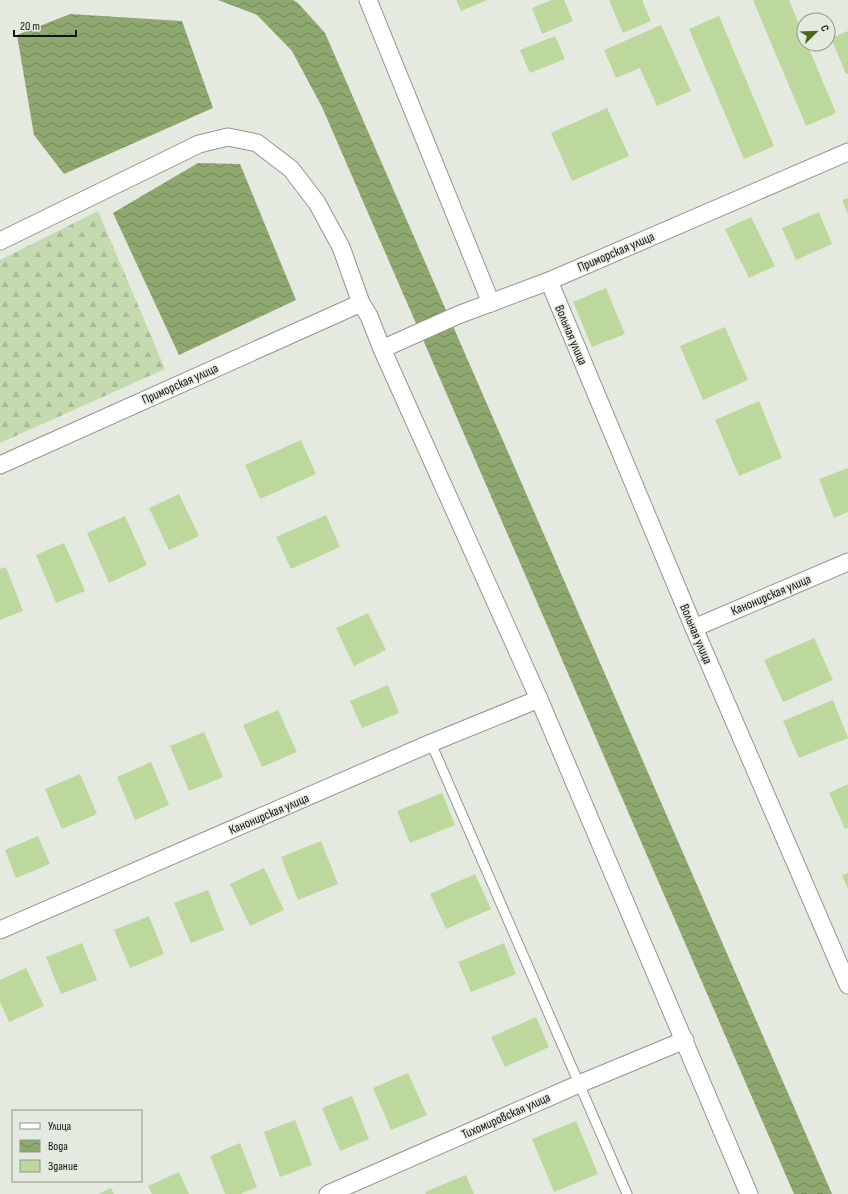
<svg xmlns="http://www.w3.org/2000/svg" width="848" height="1194" font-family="'Sofia Sans Condensed',sans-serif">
	<defs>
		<pattern id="forest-firs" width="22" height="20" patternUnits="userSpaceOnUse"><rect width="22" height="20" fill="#c6dab0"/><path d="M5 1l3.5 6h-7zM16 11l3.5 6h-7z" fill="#a9ba96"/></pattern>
		<pattern id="water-waves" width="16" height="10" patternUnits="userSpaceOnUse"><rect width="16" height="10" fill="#8ea86f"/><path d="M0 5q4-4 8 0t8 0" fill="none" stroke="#73885a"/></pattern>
	</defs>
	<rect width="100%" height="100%" fill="#e4eadf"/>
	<path fill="url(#forest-firs)" d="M 98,211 L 165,369 L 0,443 L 0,260 Z"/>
	<g fill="url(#water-waves)">
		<path d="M 218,0 L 293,0 L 298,3 L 325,33 L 832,1194 L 794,1194 L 322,107 L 292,51 L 257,15 Z"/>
		<path d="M 70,14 L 182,21 L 213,108 L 64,174 L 34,135 L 17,35 Z"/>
		<path d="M 198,163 L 240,164 L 296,300 L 179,355 L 113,213 Z"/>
	</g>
	<g fill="#bdd89d">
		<path d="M 456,0 L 487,0 L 461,11 Z"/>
		<path d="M 552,0 L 564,0 L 573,21 L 542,34 L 532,8 Z"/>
		<path d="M 609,0 L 642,0 L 651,21 L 623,33 Z"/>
		<path d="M 753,0 L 789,0 L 804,36 L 804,44 L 807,44 L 836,113 L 806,126 Z"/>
		<path d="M 719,16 L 774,146 L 744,159 L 689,29 Z"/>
		<path d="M 661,25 L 691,91 L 657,106 L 640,68 L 616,78 L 604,50 Z"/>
		<path d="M 848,31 L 848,74 L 846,74 L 831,38 Z"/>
		<path d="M 555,36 L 565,59 L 530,73 L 520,50 Z"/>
		<path d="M 607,108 L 629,156 L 572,181 L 551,133 Z"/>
		<path d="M 848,198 L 848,214 L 842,200 Z"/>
		<path d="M 819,212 L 832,244 L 796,260 L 782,228 Z"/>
		<path d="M 751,217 L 775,266 L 749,278 L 725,229 Z"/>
		<path d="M 606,288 L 625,334 L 592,347 L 573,302 Z"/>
		<path d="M 725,327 L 748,380 L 703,400 L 680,346 Z"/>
		<path d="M 759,401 L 782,458 L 739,476 L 715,420 Z"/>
		<path d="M 301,440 L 316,474 L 260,499 L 245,465 Z"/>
		<path d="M 848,468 L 848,512 L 834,518 L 819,479 Z"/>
		<path d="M 179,494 L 199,536 L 169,550 L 149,508 Z"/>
		<path d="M 326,515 L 340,547 L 291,569 L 276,537 Z"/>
		<path d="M 125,516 L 147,565 L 109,583 L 87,533 Z"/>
		<path d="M 64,543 L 85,591 L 56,603 L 36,555 Z"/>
		<path d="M 6,567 L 23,611 L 0,620 L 0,569 Z"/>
		<path d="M 368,613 L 386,650 L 354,666 L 336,628 Z"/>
		<path d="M 814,638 L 833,680 L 783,702 L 764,660 Z"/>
		<path d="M 388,685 L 399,713 L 362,728 L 350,701 Z"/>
		<path d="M 833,700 L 848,738 L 799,758 L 783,721 Z"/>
		<path d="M 278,710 L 297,752 L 262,767 L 243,725 Z"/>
		<path d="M 204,732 L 223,777 L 189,791 L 170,746 Z"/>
		<path d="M 151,762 L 169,805 L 135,820 L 117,777 Z"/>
		<path d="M 80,774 L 97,814 L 62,829 L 45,789 Z"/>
		<path d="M 848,784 L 848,828 L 845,829 L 829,793 Z"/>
		<path d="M 442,793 L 455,825 L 410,843 L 397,811 Z"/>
		<path d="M 38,836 L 50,864 L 16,878 L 5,850 Z"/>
		<path d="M 321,841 L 338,884 L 298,900 L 281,857 Z"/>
		<path d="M 264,868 L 284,910 L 250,926 L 230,884 Z"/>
		<path d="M 848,873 L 848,889 L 842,875 Z"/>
		<path d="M 475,874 L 491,909 L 446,929 L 430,894 Z"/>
		<path d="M 208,890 L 224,930 L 191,943 L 174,903 Z"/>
		<path d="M 149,916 L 164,954 L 130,968 L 114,930 Z"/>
		<path d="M 82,943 L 97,980 L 61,994 L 46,957 Z"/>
		<path d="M 504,943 L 516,974 L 471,992 L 458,962 Z"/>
		<path d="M 26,968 L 44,1006 L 9,1022 L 0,1002 L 0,980 Z"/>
		<path d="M 536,1017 L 549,1047 L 505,1067 L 491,1037 Z"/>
		<path d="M 408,1073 L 427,1115 L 391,1130 L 373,1088 Z"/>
		<path d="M 352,1096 L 369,1139 L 340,1151 L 322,1108 Z"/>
		<path d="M 295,1120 L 312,1165 L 280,1177 L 264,1132 Z"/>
		<path d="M 576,1121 L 598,1174 L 554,1192 L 532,1139 Z"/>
		<path d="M 240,1143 L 257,1187 L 240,1194 L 225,1194 L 210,1156 Z"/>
		<path d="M 179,1172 L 189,1194 L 152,1194 L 148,1186 Z"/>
		<path d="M 466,1175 L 474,1194 L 426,1194 L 425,1192 Z"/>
		<path d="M 111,1188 L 114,1194 L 98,1194 Z"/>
	</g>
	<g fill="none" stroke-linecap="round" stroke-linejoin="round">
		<defs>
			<path id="lane" d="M 431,743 L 627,1194"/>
			<g id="street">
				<path d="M 368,0 L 491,303"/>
				<path d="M 0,241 L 199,144 L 228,137 L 257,143 L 291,169 L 317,203 L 341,247 L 361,303 L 369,316 L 382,349 L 539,699 L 749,1194"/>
				<path d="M 549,281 L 694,628 L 848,985"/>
				<path d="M 382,349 L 458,315 L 549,281 L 848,152"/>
				<path d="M 0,465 L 361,303"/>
				<path d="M 694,628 L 848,562"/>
				<path d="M 0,930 L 431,743 L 539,699"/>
				<path d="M 328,1194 L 579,1084 L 685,1040"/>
			</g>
		</defs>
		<use href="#lane" stroke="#92978d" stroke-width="11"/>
		<use href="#street" stroke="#92978d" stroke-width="19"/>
		<use href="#lane" stroke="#fff" stroke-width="9"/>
		<use href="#street" stroke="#fff" stroke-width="17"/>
	</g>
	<g text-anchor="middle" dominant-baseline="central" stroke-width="3" stroke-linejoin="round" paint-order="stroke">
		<g font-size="13" fill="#131512" stroke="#e4eadf">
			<text transform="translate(616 252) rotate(-23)">Приморская улица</text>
			<text transform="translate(571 335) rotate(67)">Вольная улица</text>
			<text transform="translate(180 384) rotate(-24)">Приморская улица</text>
			<text transform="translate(771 595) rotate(-23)">Канонирская улица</text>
			<text transform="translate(696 634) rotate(67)">Вольная улица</text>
			<text transform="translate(269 814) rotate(-23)">Канонирская улица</text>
			<text transform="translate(506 1116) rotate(-24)">Тихомировская улица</text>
		</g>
	</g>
	<rect x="12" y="1110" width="130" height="72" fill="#e4eadf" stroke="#90958d"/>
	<rect x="20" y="1123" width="20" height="6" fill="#ffffff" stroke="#90958d"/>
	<text x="48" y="1130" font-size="12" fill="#131512">Улица</text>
	<rect x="20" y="1140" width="20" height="12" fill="url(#water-waves)" stroke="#90958d"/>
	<text x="48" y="1150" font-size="12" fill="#131512">Вода</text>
	<rect x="20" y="1160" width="20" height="12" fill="#bdd89d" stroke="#90958d"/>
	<text x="48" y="1170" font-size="12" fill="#131512">Здание</text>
	<g transform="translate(816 32) rotate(67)"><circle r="19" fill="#e4eadf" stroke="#90958d"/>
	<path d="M0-3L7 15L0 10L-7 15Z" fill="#4a671b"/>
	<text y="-6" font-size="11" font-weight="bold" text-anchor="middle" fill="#131512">С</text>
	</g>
	<path d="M14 30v6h62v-6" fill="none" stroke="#131512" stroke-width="2"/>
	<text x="20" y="30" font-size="12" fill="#131512" stroke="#e4eadf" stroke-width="3" paint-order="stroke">20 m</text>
</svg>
